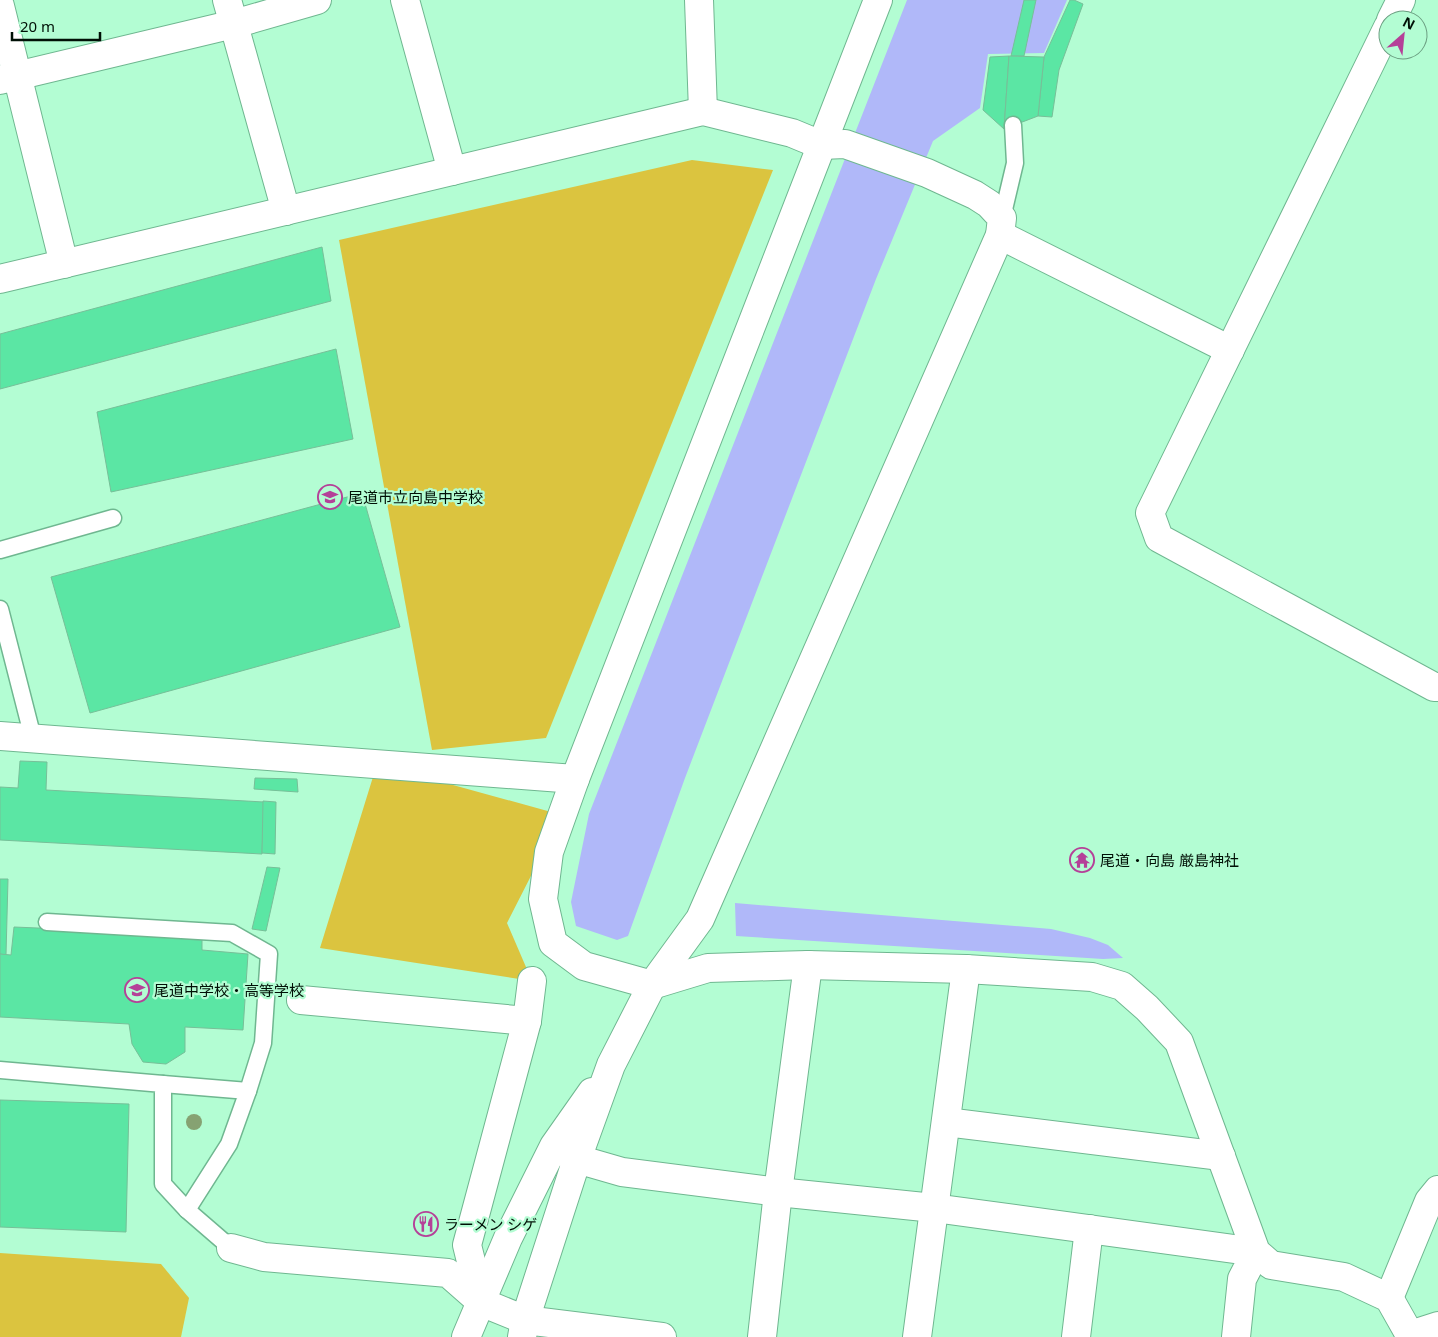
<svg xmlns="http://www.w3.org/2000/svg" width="1438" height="1337" font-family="'Noto Sans','Noto Sans JP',sans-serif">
	<rect width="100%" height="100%" fill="#b3fdd3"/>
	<g fill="#dbc43f">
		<path d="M 692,160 L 773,170 L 546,738 L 432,750 L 339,240 Z"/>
		<path d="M 377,764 L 562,815 L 507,923 L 532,981 L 320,948 Z"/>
		<path d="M 0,1253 L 161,1264 L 189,1298 L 181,1337 L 0,1337 Z"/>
	</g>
	<g fill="#b0b8f9">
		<path d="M 907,0 L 1067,0 L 1044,53 L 988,54 L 980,108 L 933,141 L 876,279 L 685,778 L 628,936 L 617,940 L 576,926 L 571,902 L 589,814 Z"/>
		<path d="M 735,903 L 1051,929 L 1090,938 L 1108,945 L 1123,958 L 1103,959 L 736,936 Z"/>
	</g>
	<g fill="#5be6a4" stroke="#77bf98">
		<path d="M 1024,0 L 1036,0 L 1024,56 L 1011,56 Z"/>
		<path d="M 1070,0 L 1074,0 L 1083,4 L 1059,70 L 1052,117 L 1038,116 L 1044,57 Z"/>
		<path d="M 1009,56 L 1004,129 L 983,110 L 990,57 Z"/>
		<path d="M 1009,56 L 1044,57 L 1038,116 L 1004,129 Z"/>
		<path d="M 322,247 L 331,301 L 0,389 L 0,334 Z"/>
		<path d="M 336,349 L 353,439 L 111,492 L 97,412 Z"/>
		<path d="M 362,493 L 400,627 L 90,713 L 51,577 Z"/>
		<path d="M 20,761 L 47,762 L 46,790 L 264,802 L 262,854 L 0,840 L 0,787 L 18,788 Z"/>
		<path d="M 255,778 L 297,779 L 298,792 L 254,789 Z"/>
		<path d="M 263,801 L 276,802 L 275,854 L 262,853 Z"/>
		<path d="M 267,867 L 280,868 L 266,931 L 252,929 Z"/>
		<path d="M 0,879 L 8,879 L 6,955 L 0,954 Z"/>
		<path d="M 14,927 L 202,935 L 202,950 L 248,954 L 243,1030 L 185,1027 L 185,1052 L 166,1064 L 143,1062 L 132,1044 L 129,1024 L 0,1017 L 0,954 L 11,955 Z"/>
		<path d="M 0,1100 L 129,1104 L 126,1232 L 0,1227 Z"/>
	</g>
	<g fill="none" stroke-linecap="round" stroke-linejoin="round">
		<defs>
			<g id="service">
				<path d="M 1002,218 L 1015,163 L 1013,125"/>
				<path d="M 0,550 L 113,518"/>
				<path d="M 0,609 L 33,738"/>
				<path d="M 47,922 L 232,933 L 269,954 L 263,1043 L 248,1091"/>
				<path d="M 0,1070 L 163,1084 L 163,1184 L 187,1210 L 231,1248"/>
				<path d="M 163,1084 L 248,1091 L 229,1144 L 187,1210"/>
			</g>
			<g id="minor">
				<path d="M 227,0 L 286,211"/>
				<path d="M 405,0 L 452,171"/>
				<path d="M 699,0 L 703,111"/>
				<path d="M 0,6 L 64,264"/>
				<path d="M 0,80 L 234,24 L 317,0"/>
				<path d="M 0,279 L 703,111 L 792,133 L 821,145"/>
				<path d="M 0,736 L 575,779"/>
				<path d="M 301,1000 L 527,1021"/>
				<path d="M 946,1122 L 1221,1156"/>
				<path d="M 557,1148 L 577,1159 L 622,1172 L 778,1192 L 934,1208 L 1256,1252 L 1242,1279 L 1236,1337"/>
				<path d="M 231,1248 L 264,1257 L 448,1273 L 481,1302 L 525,1320 L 662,1337"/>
				<path d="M 1389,1298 L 1429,1201 L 1438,1190"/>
				<path d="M 481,1302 L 467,1245 L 527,1021 L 532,981"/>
				<path d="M 1410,1335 L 1438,1326"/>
				<path d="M 762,1337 L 778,1192 L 808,965"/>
				<path d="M 917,1337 L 966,969"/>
				<path d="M 1076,1337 L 1089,1229"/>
			</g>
			<g id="tertiary">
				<path d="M 878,0 L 575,779 L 549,852 L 543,899 L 553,943 L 584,966 L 652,985 L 708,968 L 808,965 L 966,969 L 1092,977 L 1122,986 L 1147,1008 L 1179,1042 L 1256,1252 L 1271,1265 L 1344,1277 L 1389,1298 L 1411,1337"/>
				<path d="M 1391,20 L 1401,0"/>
				<path d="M 1388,27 L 1150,513 L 1159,538 L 1434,687 L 1438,687"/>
				<path d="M 1000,235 L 1230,350"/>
				<path d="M 466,1337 L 508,1238 L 554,1146 L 592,1092"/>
				<path d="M 522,1337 L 525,1320 L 577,1159 L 611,1065 L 652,985 L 700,919 L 1000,235 L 1002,218 L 989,204 L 975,195 L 927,173 L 845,144 L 821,145"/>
			</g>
		</defs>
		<use href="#service" stroke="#6fb790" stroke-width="19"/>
		<use href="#minor" stroke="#6fb790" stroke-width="30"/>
		<use href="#tertiary" stroke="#6fb790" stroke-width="30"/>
		<use href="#service" stroke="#fff" stroke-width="16"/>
		<use href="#minor" stroke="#fff" stroke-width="28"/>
		<use href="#tertiary" stroke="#fff" stroke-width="28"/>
	</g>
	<circle fill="#86a272" cx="194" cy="1122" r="8"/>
	<defs>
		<symbol id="school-ring" viewBox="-11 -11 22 22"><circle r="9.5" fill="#b3fdd3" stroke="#b54098" stroke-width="1.5"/><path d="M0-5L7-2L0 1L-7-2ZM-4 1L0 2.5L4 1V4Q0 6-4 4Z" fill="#b54098"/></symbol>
		<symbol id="temple-ring" viewBox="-11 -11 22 22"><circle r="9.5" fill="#b3fdd3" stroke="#b54098" stroke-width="1.5"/><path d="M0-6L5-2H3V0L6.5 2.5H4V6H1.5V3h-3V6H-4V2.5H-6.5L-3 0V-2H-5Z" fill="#b54098"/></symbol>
		<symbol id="restaurant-ring" viewBox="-11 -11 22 22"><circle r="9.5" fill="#b3fdd3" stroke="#b54098" stroke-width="1.5"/><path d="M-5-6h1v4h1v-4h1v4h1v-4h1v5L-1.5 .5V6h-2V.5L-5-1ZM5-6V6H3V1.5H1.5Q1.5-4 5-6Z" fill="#b54098"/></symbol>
	</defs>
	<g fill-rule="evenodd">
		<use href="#school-ring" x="316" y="483" width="28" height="28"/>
		<use href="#temple-ring" x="1068" y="846" width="28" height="28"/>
		<use href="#school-ring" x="123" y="976" width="28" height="28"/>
		<use href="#restaurant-ring" x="412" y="1210" width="28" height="28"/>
	</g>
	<g text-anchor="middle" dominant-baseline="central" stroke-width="4.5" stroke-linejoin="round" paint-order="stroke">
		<g font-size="15" fill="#001006" stroke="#b3fdd3" text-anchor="start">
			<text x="348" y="497">尾道市立向島中学校</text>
			<text x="1100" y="860">尾道・向島 厳島神社</text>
			<text x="154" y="990">尾道中学校・高等学校</text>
			<text x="444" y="1224">ラーメン シゲ</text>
		</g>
	</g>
	<g transform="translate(1403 35) rotate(27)"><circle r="24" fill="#b3fdd3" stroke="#6b9e81"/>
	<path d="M0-4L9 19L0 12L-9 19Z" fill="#b54098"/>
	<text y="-8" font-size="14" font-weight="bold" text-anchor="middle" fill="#001006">N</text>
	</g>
	<path d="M12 32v8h88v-8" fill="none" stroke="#001006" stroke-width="2.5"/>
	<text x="20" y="32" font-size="15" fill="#001006" stroke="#b3fdd3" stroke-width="4" paint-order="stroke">20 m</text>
</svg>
